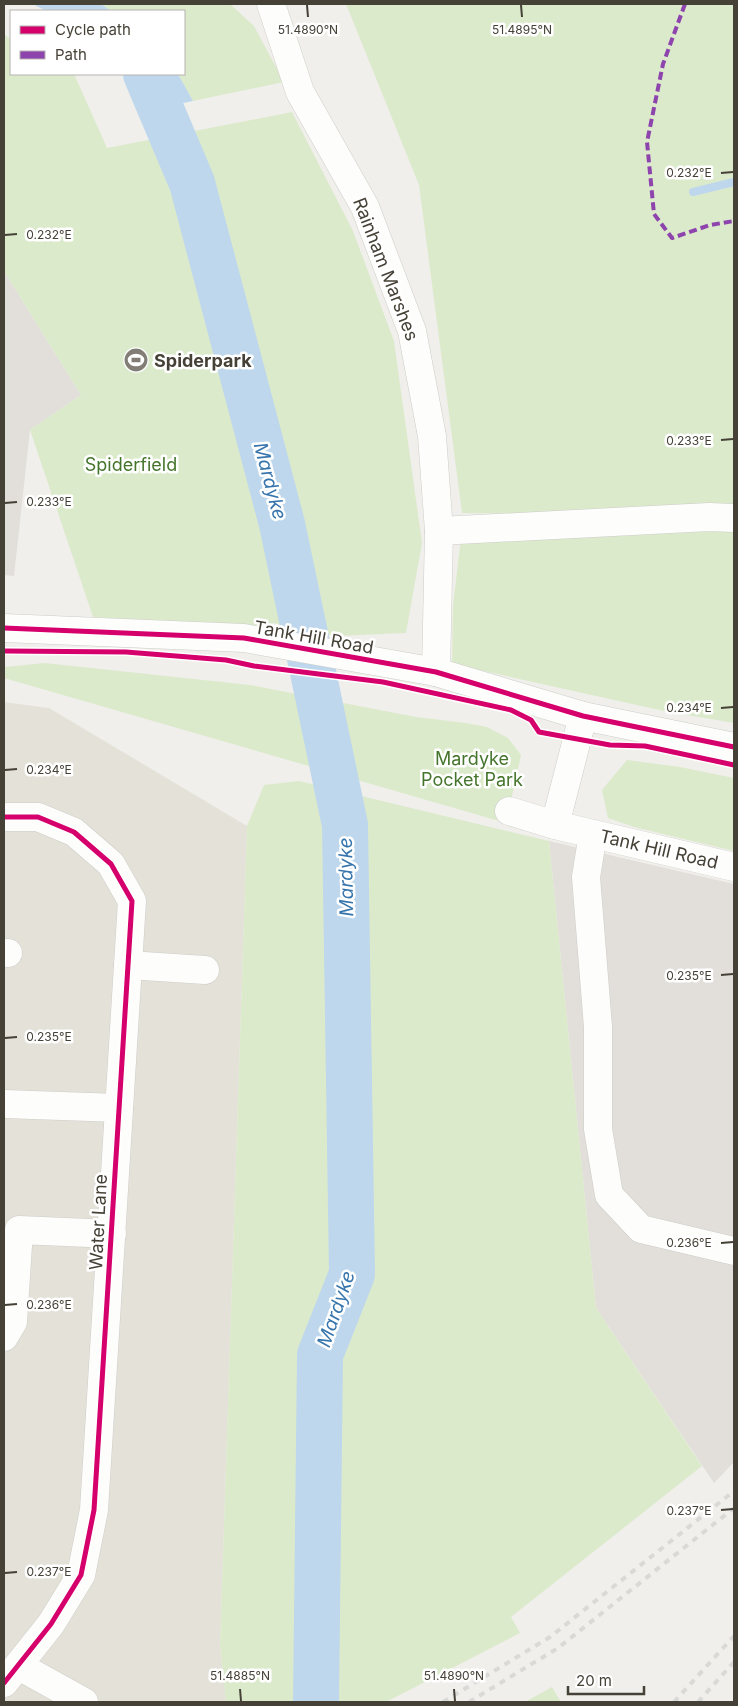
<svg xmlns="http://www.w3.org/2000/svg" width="738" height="1706" font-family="Inter,sans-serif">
	<rect width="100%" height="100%" fill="#f0efeb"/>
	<path fill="#e4e1d8" d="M 4,702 L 49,708 L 247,826 L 220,1646 L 226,1702 L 4,1702 Z"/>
	<g fill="#e2dfda">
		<path d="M 4,271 L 81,395 L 30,430 L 14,576 L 4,575 Z"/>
		<path d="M 549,841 L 734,884 L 734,1462 L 714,1483 L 596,1308 Z"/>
	</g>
	<g fill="#dceacc">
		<path d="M 101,4 L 230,4 L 254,26 L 284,82 L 193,101 L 178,74 L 184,74 L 184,11 L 111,11 Z"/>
		<path d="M 346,4 L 734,4 L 734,516 L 462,513 L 419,185 Z"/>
		<path d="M 4,34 L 11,40 L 11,74 L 71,74 L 75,76 L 107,148 L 292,112 L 353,231 L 394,341 L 422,543 L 406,633 L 336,636 L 273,623 L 261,627 L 93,617 L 30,430 L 81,395 L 4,271 Z"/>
		<path d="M 734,531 L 734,723 L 664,711 L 452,664 L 453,605 L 461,538 Z"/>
		<path d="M 45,663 L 250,685 L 416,717 L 466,723 L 487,727 L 508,738 L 521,755 L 506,823 L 4,678 L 4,667 Z"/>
		<path d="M 627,760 L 680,767 L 734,778 L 734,851 L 634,827 L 608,818 L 602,790 Z"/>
		<path d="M 299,781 L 549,841 L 596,1308 L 702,1466 L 511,1617 L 520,1633 L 386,1702 L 226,1702 L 220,1646 L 247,826 L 264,785 Z"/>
		<path d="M 552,1687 L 561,1702 L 525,1702 Z"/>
	</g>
	<g fill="#bed7ec">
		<path d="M 33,4 L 101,4 L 111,11 L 46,11 Z"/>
		<path d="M 138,74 L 178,74 L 193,101 L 154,109 Z"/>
	</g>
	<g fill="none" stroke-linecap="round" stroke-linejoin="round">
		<path stroke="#bed7ec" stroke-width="8" d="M 693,192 L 734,182"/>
		<path stroke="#bed7ec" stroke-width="46" d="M 146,74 L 192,183 L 282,524 L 345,825 L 352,1274 L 320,1355 L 316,1702"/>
		<defs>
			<g id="minor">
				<path d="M 271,4 L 300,92 L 365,207 L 412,331 L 432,436 L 439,531 L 436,672"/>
				<path d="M 439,531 L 709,517 L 734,518"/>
				<path d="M 4,628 L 244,638 L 436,672 L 583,716 L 734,747"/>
				<path d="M 509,811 L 555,825 L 734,867"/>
				<path d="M 4,817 L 38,817 L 74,832 L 111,864 L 132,901 L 94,1510 L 81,1575 L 51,1624 L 4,1683"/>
				<path d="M 555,825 L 583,716"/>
				<path d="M 593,834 L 586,877 L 598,1027 L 598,1129 L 609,1195 L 641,1229 L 734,1251"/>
				<path d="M 4,953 L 8,953"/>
				<path d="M 128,965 L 205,970"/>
				<path d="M 4,1104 L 119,1108"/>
				<path d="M 4,1337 L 13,1322 L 19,1230 L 112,1234"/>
				<path d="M 19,1666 L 84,1702"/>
			</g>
		</defs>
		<use href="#minor" stroke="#cecdc8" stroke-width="29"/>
		<use href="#minor" stroke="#fdfdfc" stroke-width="28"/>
		<g stroke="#d9d9d8" stroke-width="4" stroke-dasharray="6 6" stroke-linecap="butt">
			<path d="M 443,1702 L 550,1637 L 734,1491"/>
			<path d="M 469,1702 L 558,1648 L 734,1508"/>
			<path d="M 674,1702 L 734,1636"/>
			<path d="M 698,1702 L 734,1662"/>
		</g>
		<path stroke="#8e44ad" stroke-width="4" stroke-dasharray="8 4" stroke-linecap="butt" d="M 685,4 L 663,64 L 647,142 L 654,214 L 672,238 L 710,225 L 734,221"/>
		<defs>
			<g id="cycleway">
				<path d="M 4,628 L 244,638 L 436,672 L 583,716 L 734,747"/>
				<path d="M 4,651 L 126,652 L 226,660 L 254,666 L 383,682 L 511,710 L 531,720 L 539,732 L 610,745 L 645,746 L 734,765"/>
				<path d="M 4,817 L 38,817 L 74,832 L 111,864 L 132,901 L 94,1510 L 81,1575 L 51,1624 L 4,1683"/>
			</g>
		</defs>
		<use href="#cycleway" stroke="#fff" stroke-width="8"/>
		<use href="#cycleway" stroke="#d6006c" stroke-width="5"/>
	</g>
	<path fill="none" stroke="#464137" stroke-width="2" d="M 307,5 L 308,17M 521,5 L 522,17M 721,173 L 733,172M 5,235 L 17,234M 721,440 L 733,439M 5,503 L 17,502M 721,708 L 733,707M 5,770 L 17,769M 721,975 L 733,974M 5,1038 L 17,1037M 721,1243 L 733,1242M 5,1305 L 17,1304M 721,1510 L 733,1509M 5,1573 L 17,1572M 240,1689 L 241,1701M 454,1689 L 455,1701"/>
	<defs>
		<symbol id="stadium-disc" viewBox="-11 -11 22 22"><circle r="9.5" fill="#827e76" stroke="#fff"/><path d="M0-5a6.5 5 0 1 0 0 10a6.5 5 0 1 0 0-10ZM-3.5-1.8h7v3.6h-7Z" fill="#fff"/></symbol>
	</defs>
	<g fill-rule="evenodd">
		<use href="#stadium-disc" x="122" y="346" width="28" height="28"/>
	</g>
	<g text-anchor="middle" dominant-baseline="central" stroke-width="5" stroke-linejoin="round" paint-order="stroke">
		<g font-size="18" fill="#464137" stroke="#fff">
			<text transform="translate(386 269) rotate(69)">Rainham Marshes</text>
			<text transform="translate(314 637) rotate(10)">Tank Hill Road</text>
			<text transform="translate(659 849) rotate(13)">Tank Hill Road</text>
			<text transform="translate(98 1222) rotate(-87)">Water Lane</text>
		</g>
		<g font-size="18" font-weight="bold" fill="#464137" stroke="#fff" text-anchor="start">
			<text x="154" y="360">Spiderpark</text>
		</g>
		<g font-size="18" fill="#45752d" stroke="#fff">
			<text x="131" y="464">Spiderfield</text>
			<text x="472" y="758">Mardyke<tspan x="472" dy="21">Pocket Park</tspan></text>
		</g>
		<g font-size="19" font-style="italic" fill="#3674ac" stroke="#fff">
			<text transform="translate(270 481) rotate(75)">Mardyke</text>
			<text transform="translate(346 877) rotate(-91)">Mardyke</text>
			<text transform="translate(336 1309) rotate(-71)">Mardyke</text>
		</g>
	</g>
	<g font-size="12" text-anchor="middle" fill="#464137" stroke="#fff" stroke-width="5" stroke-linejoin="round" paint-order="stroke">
		<text x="308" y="34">51.4890°N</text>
		<text x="522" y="34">51.4895°N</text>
		<text x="689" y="177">0.232°E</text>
		<text x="49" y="239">0.232°E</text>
		<text x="689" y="445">0.233°E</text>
		<text x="49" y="506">0.233°E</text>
		<text x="689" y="712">0.234°E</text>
		<text x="49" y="774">0.234°E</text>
		<text x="689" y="980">0.235°E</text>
		<text x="49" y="1041">0.235°E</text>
		<text x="689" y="1247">0.236°E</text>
		<text x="49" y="1309">0.236°E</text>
		<text x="689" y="1515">0.237°E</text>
		<text x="49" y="1576">0.237°E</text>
		<text x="240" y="1680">51.4885°N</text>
		<text x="454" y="1680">51.4890°N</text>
	</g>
	<rect width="738" height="1706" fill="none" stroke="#464137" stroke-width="10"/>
	<rect x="10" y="10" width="175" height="65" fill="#ffffff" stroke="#b5b3af"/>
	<rect x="20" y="26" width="25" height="8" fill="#d6006c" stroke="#b5b3af"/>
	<text x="55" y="35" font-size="15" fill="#464137">Cycle path</text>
	<rect x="20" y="51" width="25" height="8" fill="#8e44ad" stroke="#b5b3af"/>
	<text x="55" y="60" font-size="15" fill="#464137">Path</text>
	<path d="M568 1686v8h76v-8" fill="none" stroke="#464137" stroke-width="2.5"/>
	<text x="576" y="1686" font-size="15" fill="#464137" stroke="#ffffff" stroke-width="4" paint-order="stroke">20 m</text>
</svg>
